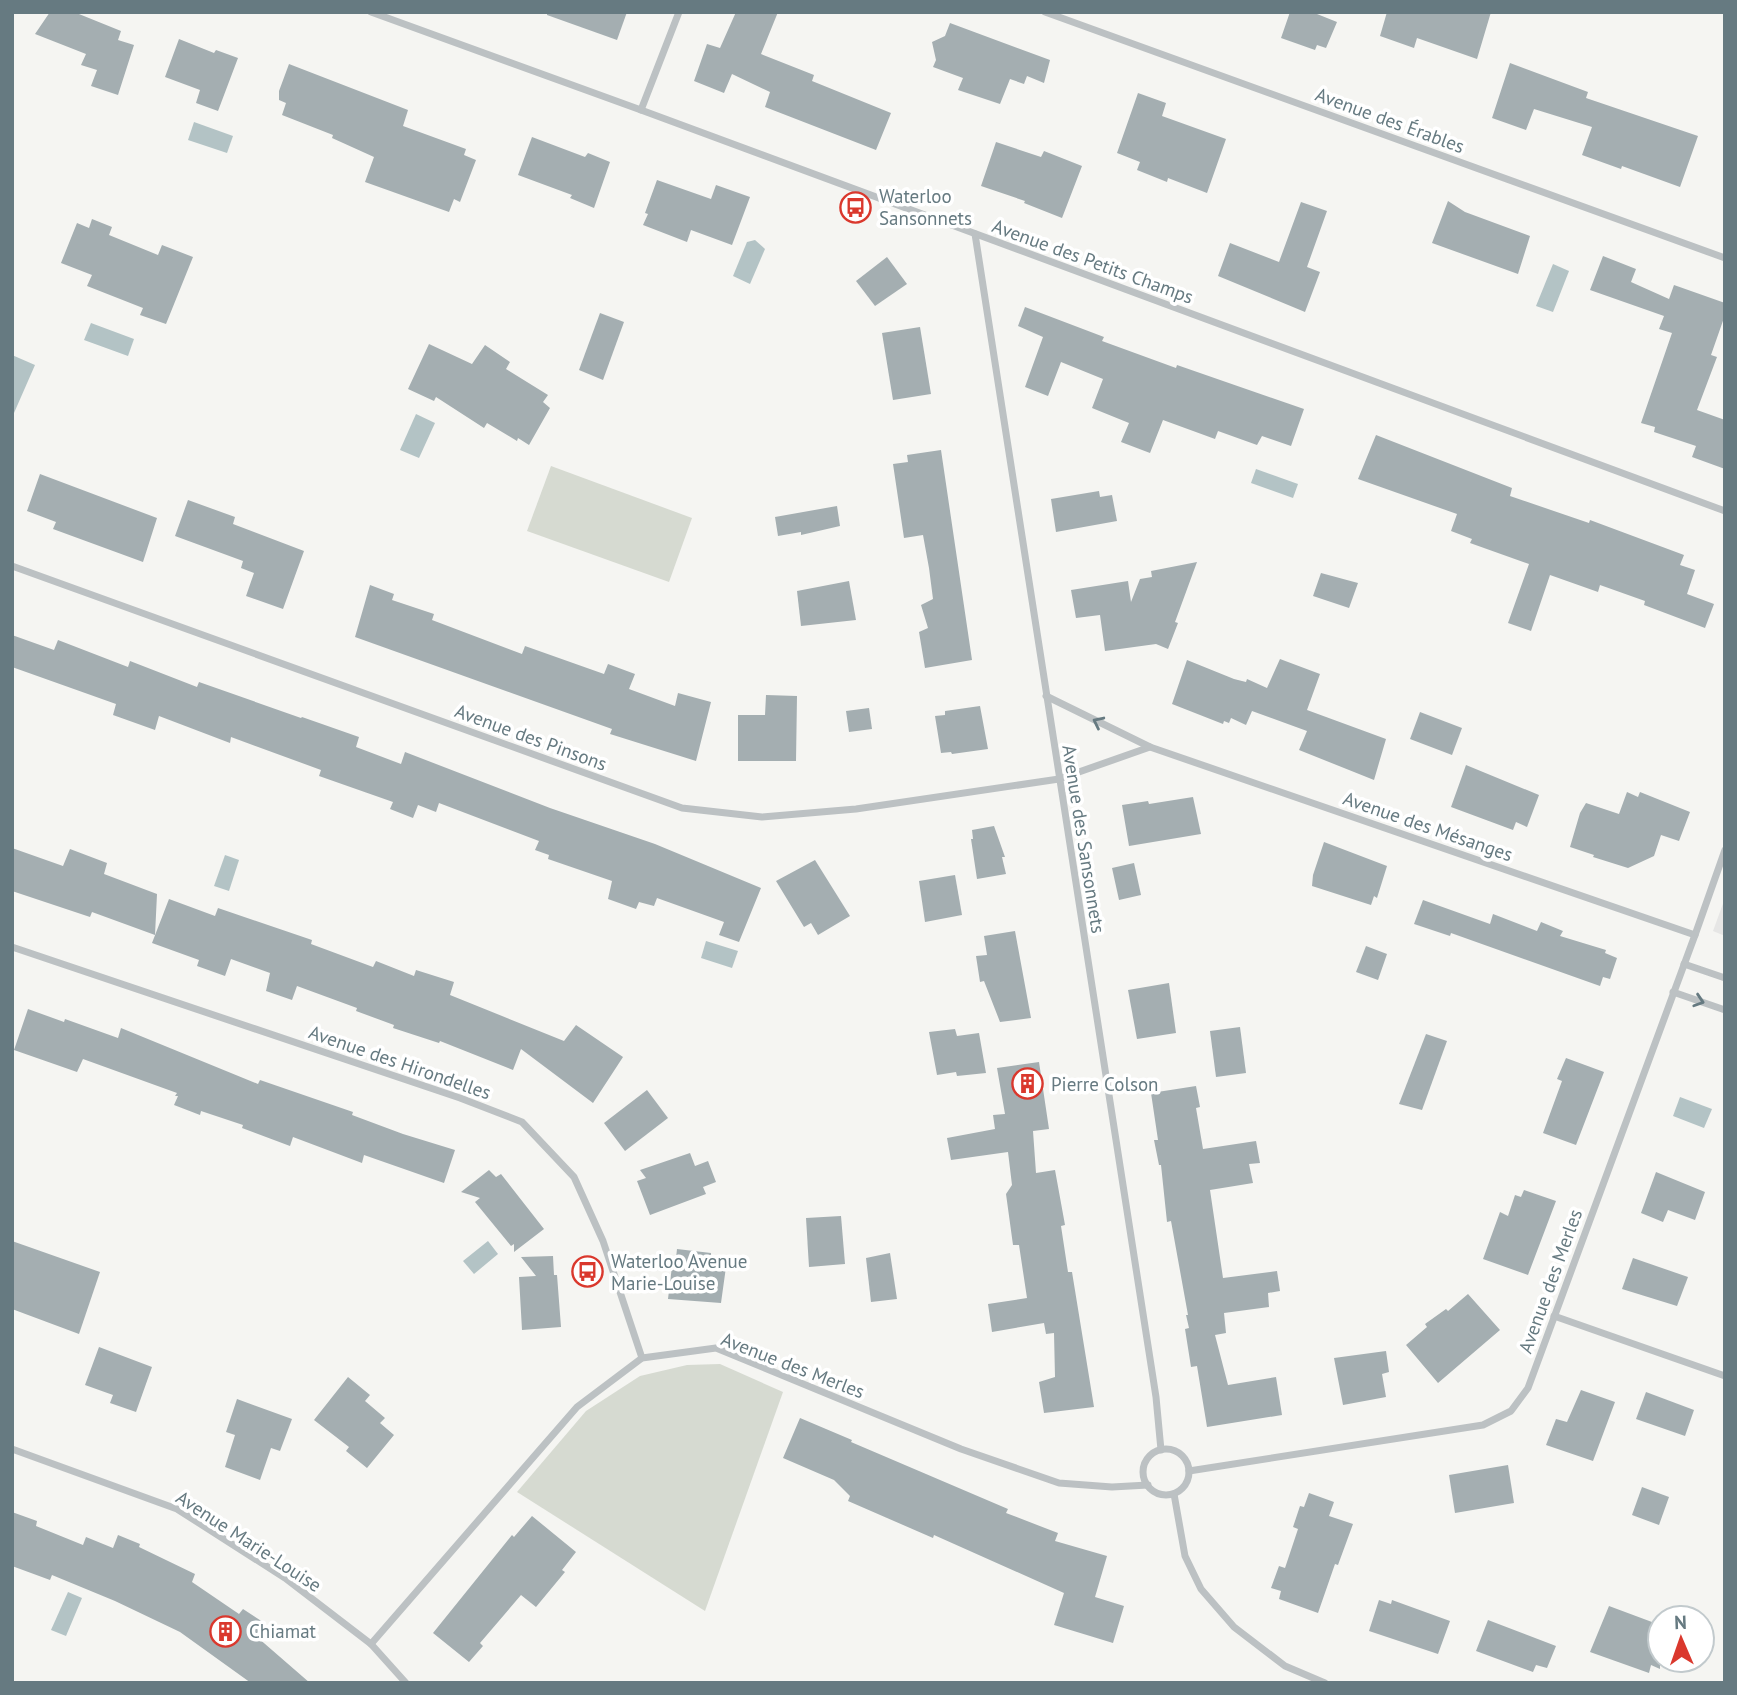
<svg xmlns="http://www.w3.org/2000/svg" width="1737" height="1695" font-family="'PT Sans',sans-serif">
	<rect width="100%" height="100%" fill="#f5f5f2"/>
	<path fill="#e6e6e5" d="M 1725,898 L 1725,936 L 1713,931 Z"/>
	<g fill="#d6dad1">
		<path d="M 551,466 L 692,518 L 669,582 L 527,531 Z"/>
		<path d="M 720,1364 L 783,1392 L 705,1611 L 517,1492 L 586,1411 L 640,1376 L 687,1365 Z"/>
	</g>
	<g fill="#b3c3c5">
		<path d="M 194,122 L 233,136 L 227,153 L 188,140 Z"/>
		<path d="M 755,240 L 765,249 L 750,284 L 733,276 L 747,242 Z"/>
		<path d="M 1553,264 L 1569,271 L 1553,312 L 1536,306 Z"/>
		<path d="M 91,323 L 134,339 L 128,356 L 84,340 Z"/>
		<path d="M 12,355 L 35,365 L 14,413 L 12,412 Z"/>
		<path d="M 416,414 L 435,423 L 419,458 L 400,450 Z"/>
		<path d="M 1256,469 L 1298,484 L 1293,498 L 1251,483 Z"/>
		<path d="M 225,855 L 239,860 L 229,891 L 214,886 Z"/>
		<path d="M 706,941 L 738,951 L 732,968 L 701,958 Z"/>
		<path d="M 1680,1097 L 1712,1109 L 1704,1128 L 1673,1116 Z"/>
		<path d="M 488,1241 L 498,1254 L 474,1274 L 463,1261 Z"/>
		<path d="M 68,1592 L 82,1598 L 66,1636 L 51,1630 Z"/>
	</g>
	<g fill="#a4aeb1">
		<path d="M 50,12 L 74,12 L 121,31 L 118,40 L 134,45 L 118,95 L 91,86 L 97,70 L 81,65 L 86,54 L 35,34 Z"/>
		<path d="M 547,12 L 627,12 L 617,40 L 547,15 Z"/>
		<path d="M 736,12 L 778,12 L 761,54 L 814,75 L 812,81 L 891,113 L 876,150 L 765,107 L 770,92 L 732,74 L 724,93 L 694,81 L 707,44 L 720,48 Z"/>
		<path d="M 1290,12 L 1312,12 L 1337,22 L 1326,48 L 1317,45 L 1315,50 L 1281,38 Z"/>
		<path d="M 1387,12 L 1491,12 L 1477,59 L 1417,38 L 1414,48 L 1380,36 Z"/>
		<path d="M 950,23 L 1050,60 L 1044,83 L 1027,76 L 1024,84 L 1010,79 L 1000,104 L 958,90 L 963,78 L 933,67 L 936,60 L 932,42 L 945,36 Z"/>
		<path d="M 179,39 L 214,53 L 216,50 L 238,58 L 218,111 L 196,103 L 200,90 L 165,77 Z"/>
		<path d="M 1510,63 L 1588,92 L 1586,98 L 1698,136 L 1680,187 L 1622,166 L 1621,169 L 1582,155 L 1592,127 L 1534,109 L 1526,130 L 1492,118 Z"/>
		<path d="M 289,64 L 408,110 L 403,126 L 466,149 L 464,155 L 476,160 L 460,202 L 454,199 L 449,212 L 365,182 L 374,157 L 332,138 L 333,135 L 282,115 L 286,103 L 279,100 L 279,91 Z"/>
		<path d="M 1138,93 L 1166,103 L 1162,116 L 1226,139 L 1207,193 L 1168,178 L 1167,182 L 1137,170 L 1140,162 L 1117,153 Z"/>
		<path d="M 532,137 L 585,157 L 588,153 L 610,162 L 594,208 L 570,198 L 572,195 L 518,175 Z"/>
		<path d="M 996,142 L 1041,157 L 1044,151 L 1082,166 L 1062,218 L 1024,203 L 1025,201 L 981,186 Z"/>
		<path d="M 657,180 L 711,199 L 716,185 L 750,197 L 732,245 L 691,230 L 687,242 L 643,225 L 648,214 L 645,213 Z"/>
		<path d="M 1448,201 L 1465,212 L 1530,236 L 1518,274 L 1432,243 Z"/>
		<path d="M 1301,202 L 1327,211 L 1307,267 L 1320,272 L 1305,312 L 1218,276 L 1230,243 L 1279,262 Z"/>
		<path d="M 92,219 L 112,227 L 109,235 L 158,255 L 162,245 L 193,257 L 166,324 L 140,315 L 143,308 L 87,286 L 92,275 L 61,263 L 77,223 L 89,228 Z"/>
		<path d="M 1603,256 L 1636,269 L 1631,282 L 1669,299 L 1674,285 L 1725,303 L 1725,315 L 1711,355 L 1717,357 L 1697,410 L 1725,420 L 1725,469 L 1692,457 L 1696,446 L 1654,432 L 1655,427 L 1641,423 L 1672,333 L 1659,329 L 1664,316 L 1590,290 Z"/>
		<path d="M 887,257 L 907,284 L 875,306 L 856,281 Z"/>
		<path d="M 1025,307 L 1104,337 L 1102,341 L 1176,368 L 1177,365 L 1304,409 L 1291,446 L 1262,436 L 1257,445 L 1218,431 L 1215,439 L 1163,420 L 1150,453 L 1121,442 L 1129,423 L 1092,408 L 1103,379 L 1061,362 L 1048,396 L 1025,387 L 1043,337 L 1018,326 Z"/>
		<path d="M 600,313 L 624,322 L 603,380 L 579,370 Z"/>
		<path d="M 920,327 L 931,394 L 893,400 L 882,333 Z"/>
		<path d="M 429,344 L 472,364 L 485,345 L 510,362 L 506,369 L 548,395 L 543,402 L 550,408 L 529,445 L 518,438 L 517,441 L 487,423 L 484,428 L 436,397 L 434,401 L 408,389 Z"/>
		<path d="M 1376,435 L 1512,488 L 1510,496 L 1589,523 L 1590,520 L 1684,555 L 1680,565 L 1695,570 L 1687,594 L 1714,604 L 1705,628 L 1644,605 L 1645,601 L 1600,585 L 1598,592 L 1550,575 L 1531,631 L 1508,623 L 1529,564 L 1470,543 L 1472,539 L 1451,531 L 1457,514 L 1358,479 Z"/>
		<path d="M 941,450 L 972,660 L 925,668 L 919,632 L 928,628 L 921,605 L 933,599 L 929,568 L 923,535 L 904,538 L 893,464 L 908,462 L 907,455 Z"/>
		<path d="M 40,474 L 157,518 L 143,562 L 53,529 L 56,522 L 27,511 Z"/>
		<path d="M 1099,491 L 1100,497 L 1112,495 L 1117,521 L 1056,532 L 1051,499 Z"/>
		<path d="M 188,500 L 235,517 L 233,524 L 304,551 L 283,609 L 246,596 L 254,573 L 241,568 L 243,561 L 175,536 Z"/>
		<path d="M 837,506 L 840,526 L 801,535 L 801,532 L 778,536 L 775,517 Z"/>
		<path d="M 1197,562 L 1175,622 L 1178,623 L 1168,649 L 1156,644 L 1105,651 L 1100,615 L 1076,618 L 1071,590 L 1128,581 L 1131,602 L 1140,579 L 1152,577 L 1151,571 Z"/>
		<path d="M 1321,573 L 1358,583 L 1349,608 L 1313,596 Z"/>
		<path d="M 849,581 L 856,620 L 801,626 L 797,591 Z"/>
		<path d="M 370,585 L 394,594 L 392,600 L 434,614 L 432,620 L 522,654 L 525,646 L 604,674 L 608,664 L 635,674 L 629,689 L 675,706 L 678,693 L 711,702 L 696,761 L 610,734 L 612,729 L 355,637 Z"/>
		<path d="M 12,635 L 54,650 L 58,640 L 128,667 L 130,661 L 197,687 L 199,682 L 301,718 L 302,717 L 359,737 L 356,747 L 401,764 L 405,752 L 550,808 L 655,844 L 761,888 L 739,942 L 719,935 L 724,922 L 657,898 L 654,906 L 639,902 L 636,909 L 608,899 L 612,881 L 548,859 L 549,855 L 535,850 L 539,841 L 439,803 L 436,812 L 418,805 L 413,818 L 390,809 L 393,802 L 319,776 L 321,770 L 231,737 L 230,743 L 159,716 L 155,730 L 113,715 L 116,704 L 12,667 Z"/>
		<path d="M 1280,659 L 1320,674 L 1307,710 L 1386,739 L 1374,780 L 1299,750 L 1307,731 L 1252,711 L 1246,725 L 1231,718 L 1229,723 L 1224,721 L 1223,724 L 1172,704 L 1187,660 L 1234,679 L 1246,682 L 1247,679 L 1267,688 Z"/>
		<path d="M 766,695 L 797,696 L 796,761 L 738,761 L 738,715 L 765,715 Z"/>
		<path d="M 980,706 L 988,749 L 952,754 L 951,752 L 941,753 L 935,716 L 945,715 L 945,711 Z"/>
		<path d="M 869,708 L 872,729 L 849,732 L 846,711 Z"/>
		<path d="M 1420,712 L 1462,728 L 1452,755 L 1410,739 Z"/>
		<path d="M 1466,765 L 1539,795 L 1527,827 L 1516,822 L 1513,830 L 1451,807 Z"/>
		<path d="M 1627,792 L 1638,797 L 1640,792 L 1690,812 L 1679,841 L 1661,835 L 1654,856 L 1628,868 L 1593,857 L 1594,855 L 1570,847 L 1580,813 L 1586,803 L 1619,814 Z"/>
		<path d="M 1193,797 L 1201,834 L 1129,846 L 1122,805 L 1148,801 L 1149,804 Z"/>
		<path d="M 994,826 L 1005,857 L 1002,857 L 1006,874 L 977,879 L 971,839 L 973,839 L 972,830 Z"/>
		<path d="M 1324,842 L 1387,866 L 1377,898 L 1374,896 L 1371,905 L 1312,886 L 1313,875 Z"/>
		<path d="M 12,848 L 63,866 L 70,849 L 107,863 L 104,874 L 157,894 L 155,935 L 92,912 L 90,917 L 12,891 Z"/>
		<path d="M 815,860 L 850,916 L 818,935 L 811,923 L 804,927 L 776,881 Z"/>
		<path d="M 1134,863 L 1141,895 L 1119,900 L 1112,868 Z"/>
		<path d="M 955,875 L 962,915 L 925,922 L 919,881 Z"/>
		<path d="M 169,899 L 215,916 L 218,908 L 312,940 L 311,944 L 373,967 L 376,961 L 414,976 L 416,970 L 454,982 L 450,995 L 564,1041 L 576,1025 L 623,1057 L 593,1103 L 521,1049 L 513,1070 L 440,1041 L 439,1043 L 393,1028 L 394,1025 L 356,1011 L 357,1008 L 297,986 L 292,1000 L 266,991 L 270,973 L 231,959 L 225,976 L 197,966 L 199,960 L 152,943 Z"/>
		<path d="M 1423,900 L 1490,924 L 1493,914 L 1537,931 L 1541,922 L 1563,931 L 1560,936 L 1606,950 L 1605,953 L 1617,958 L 1610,979 L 1603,977 L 1600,986 L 1451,933 L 1450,936 L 1414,924 Z"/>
		<path d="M 1015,931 L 1031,1018 L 1000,1022 L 984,981 L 980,982 L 976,956 L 987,955 L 984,936 Z"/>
		<path d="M 1366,946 L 1387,954 L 1378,980 L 1356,972 Z"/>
		<path d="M 1169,983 L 1176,1033 L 1137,1039 L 1128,990 Z"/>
		<path d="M 28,1009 L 64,1022 L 65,1019 L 118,1038 L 121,1028 L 258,1084 L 260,1080 L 353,1112 L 352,1115 L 403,1134 L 455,1150 L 444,1183 L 364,1155 L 362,1163 L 293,1137 L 290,1146 L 242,1128 L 243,1125 L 201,1111 L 200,1115 L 174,1105 L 178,1096 L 175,1096 L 177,1093 L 83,1059 L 77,1072 L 14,1050 Z"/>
		<path d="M 1240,1027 L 1246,1073 L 1216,1077 L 1210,1031 Z"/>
		<path d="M 955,1029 L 957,1036 L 979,1033 L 986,1073 L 957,1076 L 956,1072 L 937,1075 L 929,1032 Z"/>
		<path d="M 1426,1034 L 1447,1041 L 1422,1110 L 1399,1104 Z"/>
		<path d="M 1566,1058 L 1604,1072 L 1576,1145 L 1543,1133 L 1562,1081 L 1557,1079 Z"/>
		<path d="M 1039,1062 L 1049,1129 L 1033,1131 L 1036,1173 L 1055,1170 L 1065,1225 L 1061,1226 L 1068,1272 L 1072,1272 L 1094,1407 L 1044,1413 L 1039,1382 L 1055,1377 L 1054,1333 L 1046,1334 L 1044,1323 L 992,1332 L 988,1304 L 1027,1298 L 1019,1245 L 1013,1245 L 1006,1194 L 1012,1185 L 1008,1152 L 951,1160 L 947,1138 L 995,1129 L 993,1115 L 1005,1114 L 997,1068 Z"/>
		<path d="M 1196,1086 L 1200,1107 L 1196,1108 L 1203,1149 L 1256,1141 L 1260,1163 L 1249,1164 L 1253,1183 L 1210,1190 L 1223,1278 L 1277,1271 L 1280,1291 L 1268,1293 L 1269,1307 L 1224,1313 L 1226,1333 L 1215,1335 L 1228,1385 L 1276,1377 L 1282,1415 L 1207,1427 L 1197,1366 L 1191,1367 L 1185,1329 L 1189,1328 L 1186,1315 L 1188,1315 L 1171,1221 L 1167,1222 L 1161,1165 L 1159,1165 L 1154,1140 L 1158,1140 L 1151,1093 Z"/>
		<path d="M 647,1090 L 668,1118 L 625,1151 L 604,1123 Z"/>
		<path d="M 690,1153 L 695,1166 L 708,1161 L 716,1182 L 703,1187 L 706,1194 L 650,1215 L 637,1181 L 646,1178 L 640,1170 Z"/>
		<path d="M 489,1170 L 496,1177 L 501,1174 L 544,1229 L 514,1252 L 514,1244 L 511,1246 L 475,1202 L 480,1198 L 461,1192 Z"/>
		<path d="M 1656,1172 L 1705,1192 L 1695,1220 L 1668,1210 L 1663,1222 L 1641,1213 Z"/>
		<path d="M 1524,1190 L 1556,1201 L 1528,1275 L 1483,1259 L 1500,1212 L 1508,1216 L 1515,1195 L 1521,1197 Z"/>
		<path d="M 841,1216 L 845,1264 L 809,1267 L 806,1218 Z"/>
		<path d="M 12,1241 L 100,1272 L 79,1334 L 12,1309 Z"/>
		<path d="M 677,1249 L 711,1253 L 711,1263 L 714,1263 L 713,1266 L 726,1267 L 721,1303 L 668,1299 L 673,1258 L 676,1258 Z"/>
		<path d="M 890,1253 L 897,1299 L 871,1302 L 866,1258 Z"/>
		<path d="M 553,1256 L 554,1275 L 557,1275 L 561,1327 L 522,1330 L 519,1277 L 536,1276 L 521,1257 Z"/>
		<path d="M 1633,1258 L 1688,1277 L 1677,1306 L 1622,1289 Z"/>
		<path d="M 1468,1294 L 1500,1330 L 1438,1383 L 1406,1345 L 1427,1327 L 1425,1324 L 1446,1309 L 1448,1311 Z"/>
		<path d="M 99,1347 L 152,1367 L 136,1412 L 110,1403 L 113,1395 L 85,1385 Z"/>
		<path d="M 1386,1351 L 1389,1372 L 1382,1374 L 1386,1397 L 1343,1405 L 1334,1358 Z"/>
		<path d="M 348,1377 L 370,1395 L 365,1401 L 385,1418 L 380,1423 L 394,1435 L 367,1468 L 346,1451 L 349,1447 L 314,1420 Z"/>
		<path d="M 1581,1390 L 1615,1402 L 1593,1461 L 1546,1445 L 1556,1419 L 1567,1422 Z"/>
		<path d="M 1646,1392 L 1694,1410 L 1685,1436 L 1636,1419 Z"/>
		<path d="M 237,1399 L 292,1419 L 280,1451 L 271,1448 L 260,1480 L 225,1467 L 235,1435 L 226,1432 Z"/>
		<path d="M 800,1418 L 852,1440 L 851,1442 L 1008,1509 L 1006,1513 L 1058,1533 L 1055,1541 L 1107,1556 L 1095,1597 L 1124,1606 L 1113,1643 L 1054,1625 L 1064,1593 L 934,1535 L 933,1538 L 848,1501 L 850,1496 L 834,1480 L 783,1458 Z"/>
		<path d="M 1508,1465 L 1514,1503 L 1455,1513 L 1449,1475 Z"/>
		<path d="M 1642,1487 L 1669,1497 L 1659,1525 L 1632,1515 Z"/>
		<path d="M 1309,1493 L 1334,1502 L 1329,1516 L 1353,1524 L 1338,1565 L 1335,1564 L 1318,1613 L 1279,1599 L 1281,1591 L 1271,1588 L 1279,1566 L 1285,1568 L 1298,1529 L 1293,1527 L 1300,1506 L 1304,1507 Z"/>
		<path d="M 12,1512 L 37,1521 L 36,1526 L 83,1545 L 86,1537 L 113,1548 L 118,1535 L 140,1544 L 139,1547 L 195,1574 L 192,1582 L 239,1614 L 243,1609 L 266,1624 L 257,1637 L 310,1683 L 251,1683 L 180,1632 L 115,1601 L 52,1575 L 50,1580 L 12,1566 Z"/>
		<path d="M 532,1516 L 576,1552 L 562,1570 L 565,1572 L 536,1607 L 521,1595 L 480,1643 L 483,1646 L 469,1662 L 433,1633 L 512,1535 L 514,1537 Z"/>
		<path d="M 1379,1600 L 1391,1604 L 1392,1600 L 1450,1621 L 1438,1654 L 1369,1631 Z"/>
		<path d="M 1609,1606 L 1660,1625 L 1660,1669 L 1651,1665 L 1649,1673 L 1590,1652 Z"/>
		<path d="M 1488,1620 L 1556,1646 L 1547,1668 L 1536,1665 L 1533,1672 L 1476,1651 Z"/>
	</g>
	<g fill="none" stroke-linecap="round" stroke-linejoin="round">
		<g stroke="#bcc1c3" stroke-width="7">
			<path d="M 371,12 L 641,110 L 1725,511"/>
			<path d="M 1045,12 L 1725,258"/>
			<path d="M 641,110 L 679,12"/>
			<path d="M 975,234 L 1156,1397 L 1161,1450"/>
			<path d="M 12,566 L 682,808 L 762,817 L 856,809 L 1059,779 L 1150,747"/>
			<path d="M 1046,696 L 1150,747 L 1695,935"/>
			<path d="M 12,947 L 460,1098 L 522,1122 L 574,1177 L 603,1241 L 642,1358"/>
			<path d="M 1684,964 L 1725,978"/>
			<path d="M 1673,992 L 1725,1010"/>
			<path d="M 1554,1316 L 1725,1376"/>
			<path d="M 12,1449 L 177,1509 L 285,1578 L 371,1644 L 406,1683"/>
			<circle cx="1166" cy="1472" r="23"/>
			<path d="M 1189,1471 L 1483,1425 L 1511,1411 L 1528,1388 L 1695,935 L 1725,850"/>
			<path d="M 1174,1494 L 1185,1556 L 1201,1589 L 1234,1627 L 1285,1666 L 1325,1683"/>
			<path d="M 371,1644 L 577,1407 L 642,1358 L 716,1348 L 961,1449 L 1059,1483 L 1112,1487 L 1148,1485"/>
		</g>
	</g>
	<defs><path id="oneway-chevron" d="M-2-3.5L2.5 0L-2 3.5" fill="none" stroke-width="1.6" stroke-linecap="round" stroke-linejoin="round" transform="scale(1.75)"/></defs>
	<g stroke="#667a81">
		<use href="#oneway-chevron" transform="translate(1098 722) rotate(-154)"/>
		<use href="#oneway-chevron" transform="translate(1699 1001) rotate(18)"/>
	</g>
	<defs>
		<symbol id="bus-ring" viewBox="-11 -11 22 22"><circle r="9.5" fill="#fff" stroke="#da382d" stroke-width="1.5"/><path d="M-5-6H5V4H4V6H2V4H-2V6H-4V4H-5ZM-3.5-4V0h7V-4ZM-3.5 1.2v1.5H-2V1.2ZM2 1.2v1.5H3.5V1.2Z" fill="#da382d"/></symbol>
		<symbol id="building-ring" viewBox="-11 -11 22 22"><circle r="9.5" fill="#fff" stroke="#da382d" stroke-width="1.5"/><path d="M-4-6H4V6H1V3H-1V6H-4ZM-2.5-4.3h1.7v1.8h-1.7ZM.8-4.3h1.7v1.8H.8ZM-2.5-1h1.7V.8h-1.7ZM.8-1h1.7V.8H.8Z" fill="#da382d"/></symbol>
	</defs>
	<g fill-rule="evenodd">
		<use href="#bus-ring" x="838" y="190" width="35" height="35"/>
		<use href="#building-ring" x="1010" y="1066" width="35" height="35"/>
		<use href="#bus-ring" x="570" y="1254" width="35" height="35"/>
		<use href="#building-ring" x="208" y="1614" width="35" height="35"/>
	</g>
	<g text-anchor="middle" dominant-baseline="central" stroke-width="7" stroke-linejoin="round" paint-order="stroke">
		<g font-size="19" fill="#667a81" stroke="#fff">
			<text transform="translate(1390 120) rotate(20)">Avenue des Érables</text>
			<text transform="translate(1093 261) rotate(20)">Avenue des Petits Champs</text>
			<text transform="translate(531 737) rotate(20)">Avenue des Pinsons</text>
			<text transform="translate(1428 826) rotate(19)">Avenue des Mésanges</text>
			<text transform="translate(1084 839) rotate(81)">Avenue des Sansonnets</text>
			<text transform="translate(400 1062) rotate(19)">Avenue des Hirondelles</text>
			<text transform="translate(1550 1281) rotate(-70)">Avenue des Merles</text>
			<text transform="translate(793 1365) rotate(21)">Avenue des Merles</text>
			<text transform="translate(249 1541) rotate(33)">Avenue Marie-Louise</text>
		</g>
		<g font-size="19" fill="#667a81" stroke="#fff" text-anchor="start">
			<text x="879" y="196">Waterloo<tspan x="879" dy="22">Sansonnets</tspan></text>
			<text x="1051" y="1084">Pierre Colson</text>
			<text x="611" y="1261">Waterloo Avenue<tspan x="611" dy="22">Marie-Louise</tspan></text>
			<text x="249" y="1631">Chiamat</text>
		</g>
	</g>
	<rect width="1737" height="1695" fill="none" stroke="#667a81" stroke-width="28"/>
	<g transform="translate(1681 1639) rotate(358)"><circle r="33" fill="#ffffff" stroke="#c2cacd" stroke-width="2"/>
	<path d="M0-5L12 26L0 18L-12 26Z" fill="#da382d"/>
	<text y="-10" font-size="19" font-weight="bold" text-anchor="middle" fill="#667a81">N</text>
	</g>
</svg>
